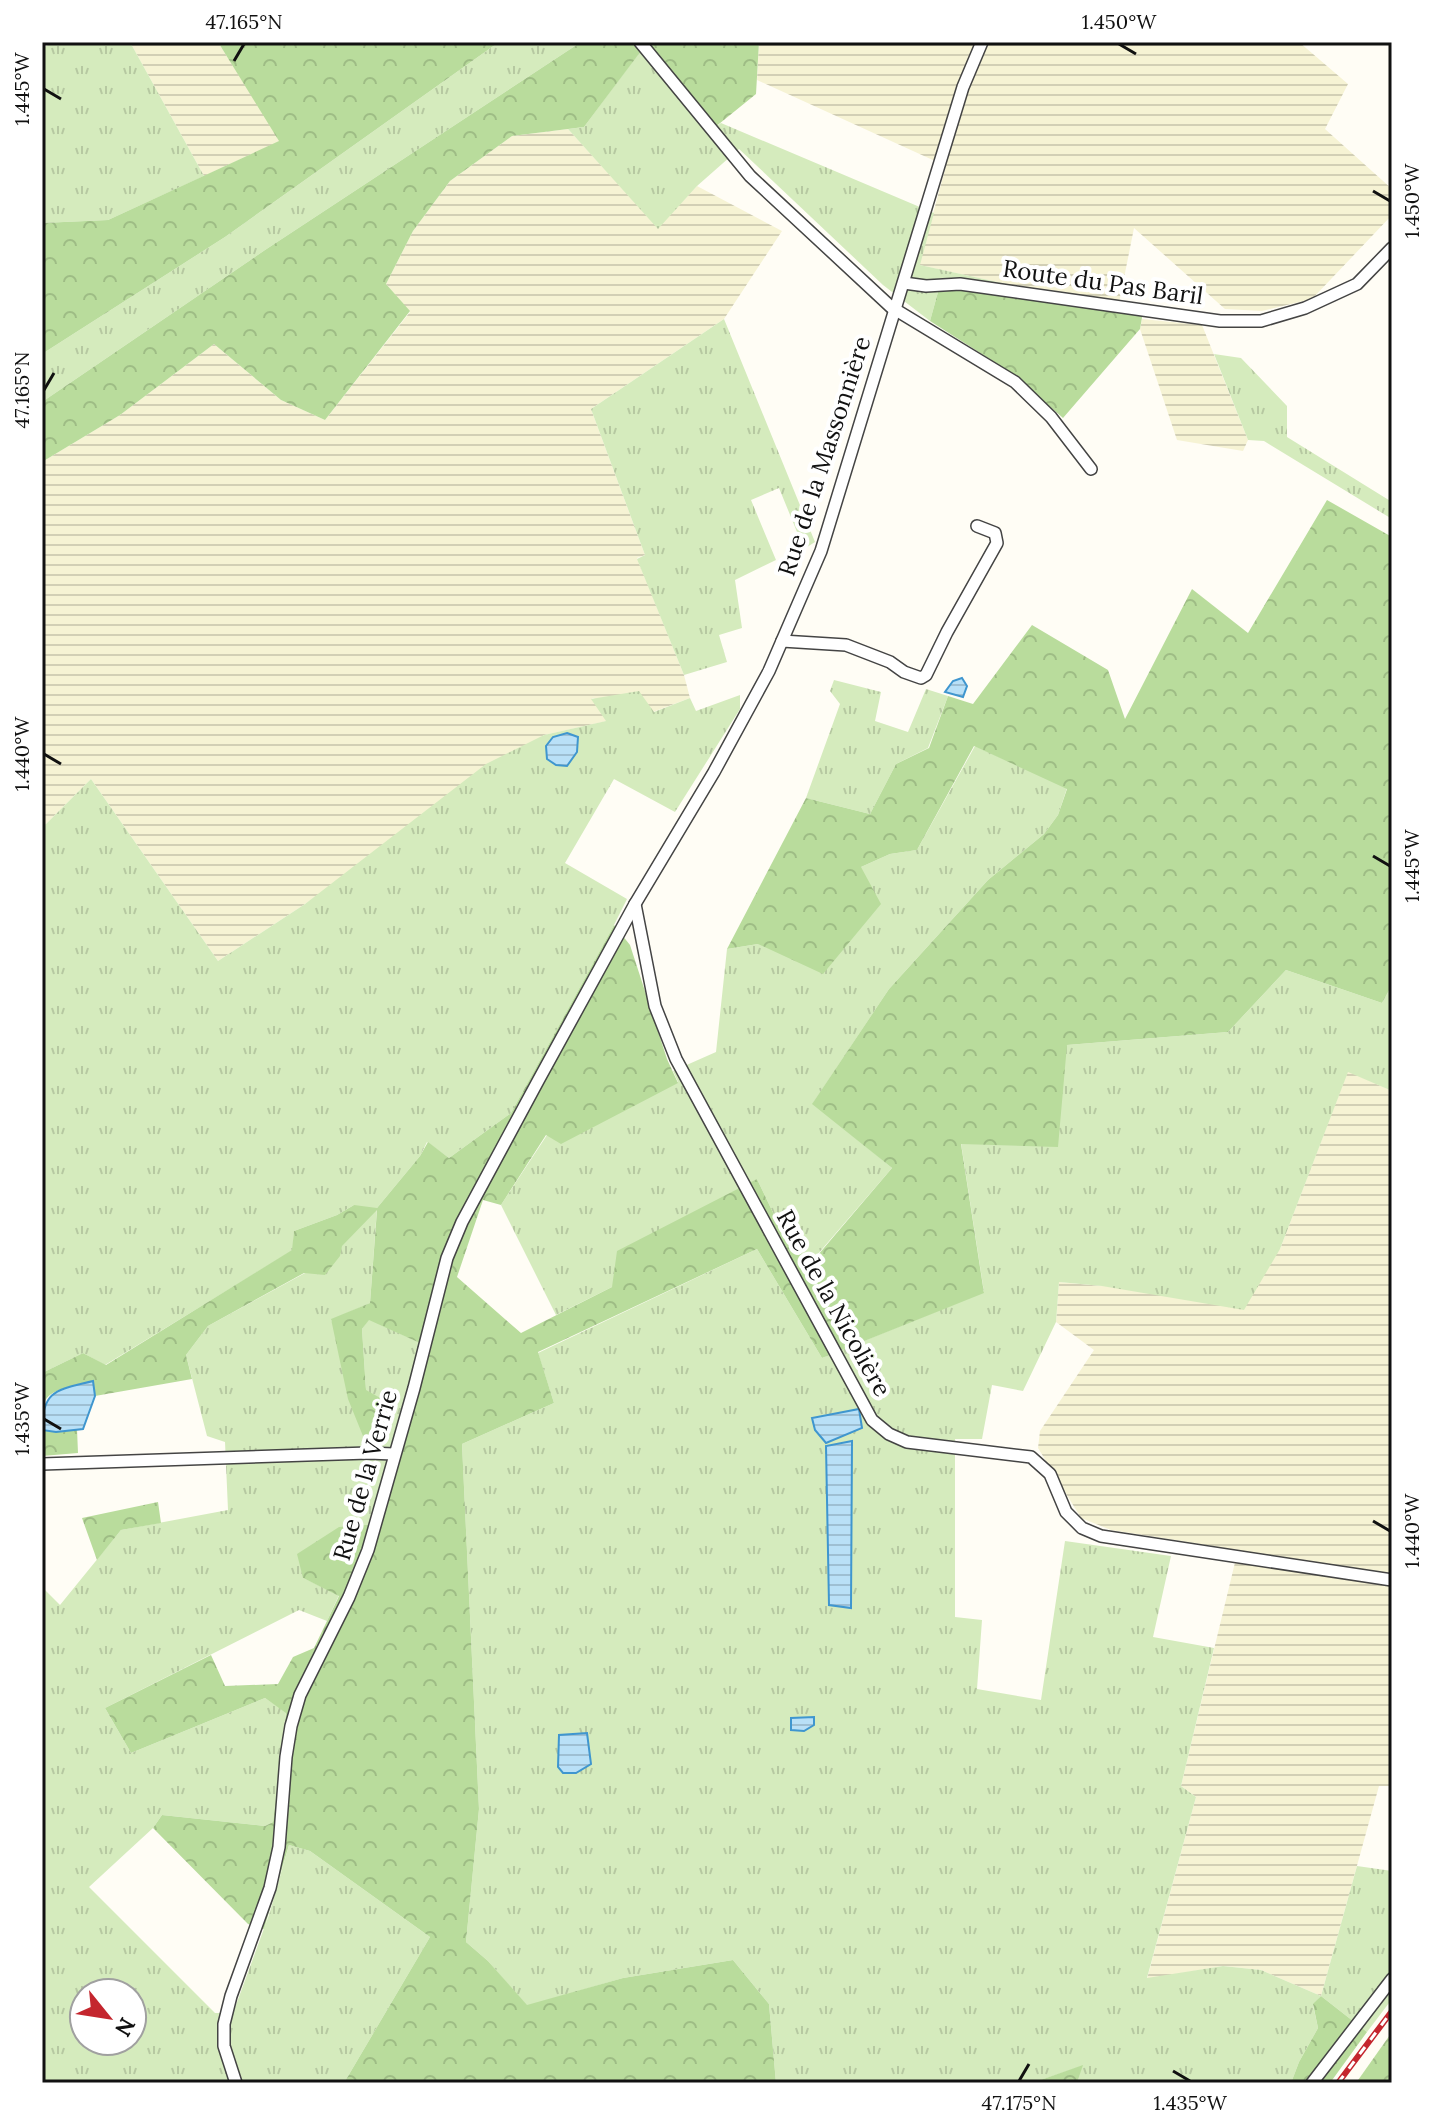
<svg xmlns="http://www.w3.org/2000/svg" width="1434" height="2125" font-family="Lora,serif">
	<defs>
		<pattern id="farmland-rules" width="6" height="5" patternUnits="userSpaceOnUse" patternTransform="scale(2)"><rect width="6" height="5" fill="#f6f3d4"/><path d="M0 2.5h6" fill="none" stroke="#d2cfb5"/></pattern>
		<pattern id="grass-tufts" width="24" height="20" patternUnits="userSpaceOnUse" patternTransform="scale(2)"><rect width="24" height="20" fill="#d5ebbd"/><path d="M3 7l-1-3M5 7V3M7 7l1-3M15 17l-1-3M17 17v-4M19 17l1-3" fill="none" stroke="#b6c8a1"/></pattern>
		<pattern id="forest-crowns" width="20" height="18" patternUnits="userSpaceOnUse" patternTransform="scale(2)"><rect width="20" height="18" fill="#b9dc9c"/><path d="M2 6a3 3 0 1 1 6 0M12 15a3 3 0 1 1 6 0" fill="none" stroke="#9ebc85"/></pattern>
		<pattern id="water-rules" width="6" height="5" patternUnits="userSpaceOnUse" patternTransform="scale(2)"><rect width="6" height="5" fill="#b9e0f7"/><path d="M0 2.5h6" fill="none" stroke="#9ebfd3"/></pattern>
	</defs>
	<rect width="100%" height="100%" fill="#fffdf5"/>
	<g fill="url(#farmland-rules)">
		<path d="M 130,42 L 218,42 L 280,141 L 204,176 Z"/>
		<path d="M 759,42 L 1299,42 L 1348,84 L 1325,129 L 1392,189 L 1392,215 L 1312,299 L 1262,311 L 1225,309 L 1134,228 L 1119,303 L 1011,285 L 919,265 L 946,166 L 757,80 Z"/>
		<path d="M 568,129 L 658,228 L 697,186 L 782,231 L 724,319 L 591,409 L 645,555 L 637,558 L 684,675 L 690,698 L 653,712 L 592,698 L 607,721 L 544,735 L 305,904 L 218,961 L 91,779 L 42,828 L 42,462 L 120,415 L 214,344 L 281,400 L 325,420 L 410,312 L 386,284 L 413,231 L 450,181 L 512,136 Z"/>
		<path d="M 1142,319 L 1202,325 L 1248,440 L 1243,451 L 1177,440 L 1140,329 Z"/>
		<path d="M 1348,1071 L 1392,1091 L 1392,1786 L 1379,1786 L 1321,1996 L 1261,1970 L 1223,1966 L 1147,1979 L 1196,1797 L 1181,1786 L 1238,1550 L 1111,1530 L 1081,1518 L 1038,1448 L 1040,1431 L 1094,1350 L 1056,1322 L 1059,1282 L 1102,1286 L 1280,1249 Z"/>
	</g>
	<g fill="url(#grass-tufts)" fill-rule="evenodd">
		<path d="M 55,42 L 130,42 L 204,176 L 108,220 L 42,223 L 42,48 Z"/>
		<path d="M 499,42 L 581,42 L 265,250 L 42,402 L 42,354 L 225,237 Z"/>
		<path d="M 644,46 L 714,128 L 721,123 L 934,213 L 920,265 L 1011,285 L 938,292 L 930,321 L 883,285 L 739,149 L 697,186 L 658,229 L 568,129 L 584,127 Z"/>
		<path d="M 724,319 L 815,542 L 804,549 L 779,488 L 751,500 L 776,560 L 735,580 L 742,628 L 719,635 L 727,662 L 684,675 L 637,559 L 645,555 L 591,409 Z"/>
		<path d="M 1214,354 L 1241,358 L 1287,406 L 1287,437 L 1392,502 L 1392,519 L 1264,441 L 1248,440 Z"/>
		<path d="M 834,680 L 881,692 L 875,721 L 908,732 L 926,689 L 948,696 L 928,748 L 896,764 L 870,814 L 806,798 L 840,704 L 830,691 Z"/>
		<path d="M 639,691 L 654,712 L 690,698 L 696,711 L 740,695 L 740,709 L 675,812 L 614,779 L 565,863 L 627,899 L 614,925 L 511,1113 L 449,1158 L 427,1142 L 420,1156 L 377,1208 L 370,1303 L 331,1320 L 366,1390 L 362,1329 L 369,1319 L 431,1348 L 380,1525 L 303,1578 L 339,1595 L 327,1621 L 299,1610 L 105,1708 L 131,1753 L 265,1698 L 286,1712 L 273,1822 L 265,1826 L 162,1815 L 153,1828 L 89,1887 L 215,2013 L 233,2013 L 269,1915 L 289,1845 L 310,1851 L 430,1937 L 344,2083 L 42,2083 L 42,1587 L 60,1605 L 121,1530 L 228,1510 L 225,1442 L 207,1436 L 186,1355 L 208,1326 L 305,1273 L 341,1246 L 354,1205 L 337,1215 L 294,1231 L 293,1250 L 105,1365 L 83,1353 L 42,1373 L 42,828 L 91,779 L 218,961 L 305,904 L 486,764 L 544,735 L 606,721 L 591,699 ZM 84,1993 L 132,1993 L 132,2041 L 84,2041 Z"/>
		<path d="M 975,746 L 1067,788 L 1058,815 L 1044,834 L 988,880 L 889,989 L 813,1103 L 892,1168 L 811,1262 L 787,1242 L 757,1179 L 612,1287 L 556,1315 L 501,1205 L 547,1135 L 678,1082 L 673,1071 L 716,1052 L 727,949 L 758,944 L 861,867 L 890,854 L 917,850 Z"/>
		<path d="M 1286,970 L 1382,1003 L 1392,985 L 1392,1091 L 1348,1072 L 1280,1249 L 1244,1310 L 1102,1286 L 1059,1282 L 1056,1322 L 1023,1391 L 992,1385 L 982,1439 L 955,1439 L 955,1617 L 982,1620 L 977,1689 L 1041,1700 L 1065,1541 L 1171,1556 L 1153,1637 L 1214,1648 L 1181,1786 L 1196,1797 L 1147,1978 L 1223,1966 L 1261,1970 L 1321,1996 L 1357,1866 L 1392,1871 L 1392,1999 L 1367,2032 L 1321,1996 L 1313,2005 L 1318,2028 L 1299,2062 L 1291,2083 L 1077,2083 L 1082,2066 L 1032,2083 L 776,2083 L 769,2004 L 733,1960 L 623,1978 L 527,2006 L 488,1961 L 466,1942 L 479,1809 L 462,1444 L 554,1403 L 538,1353 L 757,1249 L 822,1358 L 984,1292 L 961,1143 L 1067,1045 L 1228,1032 Z"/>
	</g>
	<g fill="url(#forest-crowns)">
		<path d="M 218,42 L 499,42 L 225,237 L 42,354 L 42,223 L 108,220 L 279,141 Z"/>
		<path d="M 581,42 L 759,42 L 756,94 L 714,128 L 644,47 L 584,127 L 512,136 L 450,181 L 413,231 L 386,284 L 410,311 L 325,420 L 281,400 L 214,344 L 120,415 L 42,462 L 42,402 L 265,250 Z"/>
		<path d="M 1011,285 L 1144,306 L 1140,329 L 1063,418 L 1010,372 L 930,321 L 938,292 Z"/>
		<path d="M 1327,500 L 1392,537 L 1392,985 L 1382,1003 L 1286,970 L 1228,1032 L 1067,1045 L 1058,1147 L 961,1144 L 984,1293 L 822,1358 L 757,1249 L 538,1352 L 554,1403 L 462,1444 L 479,1809 L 466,1942 L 488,1961 L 527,2005 L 623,1978 L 733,1960 L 769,2004 L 776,2083 L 344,2083 L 430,1937 L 310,1851 L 289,1845 L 264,1929 L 248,1924 L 153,1828 L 162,1815 L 265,1826 L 273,1822 L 286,1713 L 265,1698 L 131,1753 L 105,1708 L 211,1655 L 225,1686 L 278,1684 L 293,1657 L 314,1648 L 339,1596 L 303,1578 L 297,1554 L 339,1527 L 380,1524 L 431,1348 L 369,1320 L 362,1329 L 366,1390 L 391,1404 L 382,1433 L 365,1441 L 348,1399 L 331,1319 L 370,1303 L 377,1210 L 342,1246 L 340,1256 L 325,1275 L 304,1273 L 208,1326 L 186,1355 L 192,1379 L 95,1396 L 93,1381 C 81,1384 51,1388 45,1401 C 42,1406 44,1415 42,1420 L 42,1373 L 83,1353 L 106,1365 L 292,1250 L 294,1231 L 337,1215 L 354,1205 L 377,1208 L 420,1156 L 428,1142 L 449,1158 L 511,1113 L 614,925 L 630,945 L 667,1059 L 678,1083 L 561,1144 L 546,1135 L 501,1205 L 483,1200 L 457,1277 L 521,1333 L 612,1287 L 617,1251 L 757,1179 L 787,1242 L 812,1262 L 892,1168 L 812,1104 L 889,989 L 988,880 L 1044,834 L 1058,815 L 1067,789 L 974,746 L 917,850 L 890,854 L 861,867 L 881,904 L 823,974 L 758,944 L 727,949 L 806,798 L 870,814 L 896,764 L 929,748 L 948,696 L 973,704 L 1032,625 L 1108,670 L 1125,719 L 1192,589 L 1248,633 Z"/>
		<path d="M 77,1429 L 78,1453 L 42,1456 L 42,1430 L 53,1432 Z"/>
		<path d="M 158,1502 L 161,1523 L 121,1530 L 97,1560 L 82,1518 Z"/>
		<path d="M 1321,1996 L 1367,2032 L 1330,2083 L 1291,2083 L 1299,2062 L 1318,2028 L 1313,2004 Z"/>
		<path d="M 1392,2032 L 1392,2083 L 1356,2083 Z"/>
		<path d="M 1083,2065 L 1077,2083 L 1032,2083 Z"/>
	</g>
	<g fill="url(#water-rules)" stroke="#3f96cf" stroke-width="2">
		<path d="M 962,678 L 967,686 L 963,697 L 945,692 L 953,681 Z"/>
		<path d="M 567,733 L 578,737 L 577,752 L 567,766 L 556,765 L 547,759 L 546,746 L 553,737 Z"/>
		<path d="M 93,1381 L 95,1396 L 83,1429 L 56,1432 L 42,1430 C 42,1389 58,1390 93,1381 Z"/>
		<path d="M 859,1409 L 862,1428 L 826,1443 L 815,1430 L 812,1418 Z"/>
		<path d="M 852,1441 L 851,1608 L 829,1605 L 826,1446 Z"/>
		<path d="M 814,1717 L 814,1725 L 804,1731 L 791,1730 L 791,1718 Z"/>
		<path d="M 587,1733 L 591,1764 L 576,1773 L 563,1773 L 558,1767 L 559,1735 Z"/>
	</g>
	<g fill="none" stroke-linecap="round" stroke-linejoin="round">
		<defs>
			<g id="minor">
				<path d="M 640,42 L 750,176 L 891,307 L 1015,382 L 1051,417 L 1091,469"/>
				<path d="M 904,283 L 926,286 L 960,284 L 1220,321 L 1261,321 L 1305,308 L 1357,284 L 1392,248"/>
				<path d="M 782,641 L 846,645 L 890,662 L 904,672 L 921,678 L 926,675 L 947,632 L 997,543 L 995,533 L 977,526"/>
				<path d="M 635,904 L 655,1006 L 676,1059 L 872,1420 L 889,1434 L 907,1442 L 1031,1457 L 1050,1474 L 1066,1512 L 1082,1528 L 1101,1536 L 1392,1580"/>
				<path d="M 42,1464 L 368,1453 L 394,1454"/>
				<path d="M 236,2083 L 224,2046 L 224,2024 L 231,1996 L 270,1888 L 279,1847 L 286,1757 L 291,1726 L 300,1695 L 349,1597 L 368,1550 L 414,1388 L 447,1258 L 462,1222 L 538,1081 L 635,904 L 714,772 L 769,671 L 821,551 L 963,87 L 982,42"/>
				<path d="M 1312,2083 L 1392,1979"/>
			</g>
		</defs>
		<use href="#minor" stroke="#444" stroke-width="14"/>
		<use href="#minor" stroke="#fff" stroke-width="11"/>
		<defs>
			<path id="rail" d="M 1338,2083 L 1392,2011"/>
		</defs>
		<use href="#rail" stroke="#c4262e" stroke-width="6"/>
		<use href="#rail" stroke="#fff" stroke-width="3" stroke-dasharray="9" stroke-linecap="butt"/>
	</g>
	<path fill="none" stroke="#111" stroke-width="3" d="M 1119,44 L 1136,54M 234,61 L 244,44M 44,89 L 61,99M 1373,191 L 1390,201M 44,390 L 54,373M 44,754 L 61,764M 1373,856 L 1390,866M 44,1419 L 61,1429M 1373,1521 L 1390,1531M 1173,2071 L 1190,2081M 1019,2081 L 1029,2064"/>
	<g text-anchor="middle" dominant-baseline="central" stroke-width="8" stroke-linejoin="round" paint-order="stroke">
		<g font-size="24" fill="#111" stroke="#fff">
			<text transform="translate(1103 282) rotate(8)">Route du Pas Baril</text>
			<text transform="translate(824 456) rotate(-72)">Rue de la Massonnière</text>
			<text transform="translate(834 1303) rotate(61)">Rue de la Nicolière</text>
			<text transform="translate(365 1475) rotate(-74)">Rue de la Verrie</text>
		</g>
	</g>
	<rect width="1434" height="2125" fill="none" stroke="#ffffff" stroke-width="88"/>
	<g transform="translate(108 2017) rotate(120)"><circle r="38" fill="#ffffff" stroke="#a0a0a0" stroke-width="2"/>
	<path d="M0-6L14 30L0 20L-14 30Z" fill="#c4262e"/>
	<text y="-12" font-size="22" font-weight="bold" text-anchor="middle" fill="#111111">N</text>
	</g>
	<rect x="44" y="44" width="1346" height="2037" fill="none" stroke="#111" stroke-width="3"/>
	<g font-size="20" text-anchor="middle" fill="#111">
		<text x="244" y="29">47.165°N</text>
		<text x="1119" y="29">1.450°W</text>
		<text transform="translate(22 89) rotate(-90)" y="7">1.445°W</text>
		<text transform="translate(1412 201) rotate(-90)" y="7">1.450°W</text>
		<text transform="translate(22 390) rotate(-90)" y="7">47.165°N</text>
		<text transform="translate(22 754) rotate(-90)" y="7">1.440°W</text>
		<text transform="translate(1412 866) rotate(-90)" y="7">1.445°W</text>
		<text transform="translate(22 1419) rotate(-90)" y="7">1.435°W</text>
		<text transform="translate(1412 1531) rotate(-90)" y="7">1.440°W</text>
		<text x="1019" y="2110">47.175°N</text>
		<text x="1190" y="2110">1.435°W</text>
	</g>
</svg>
